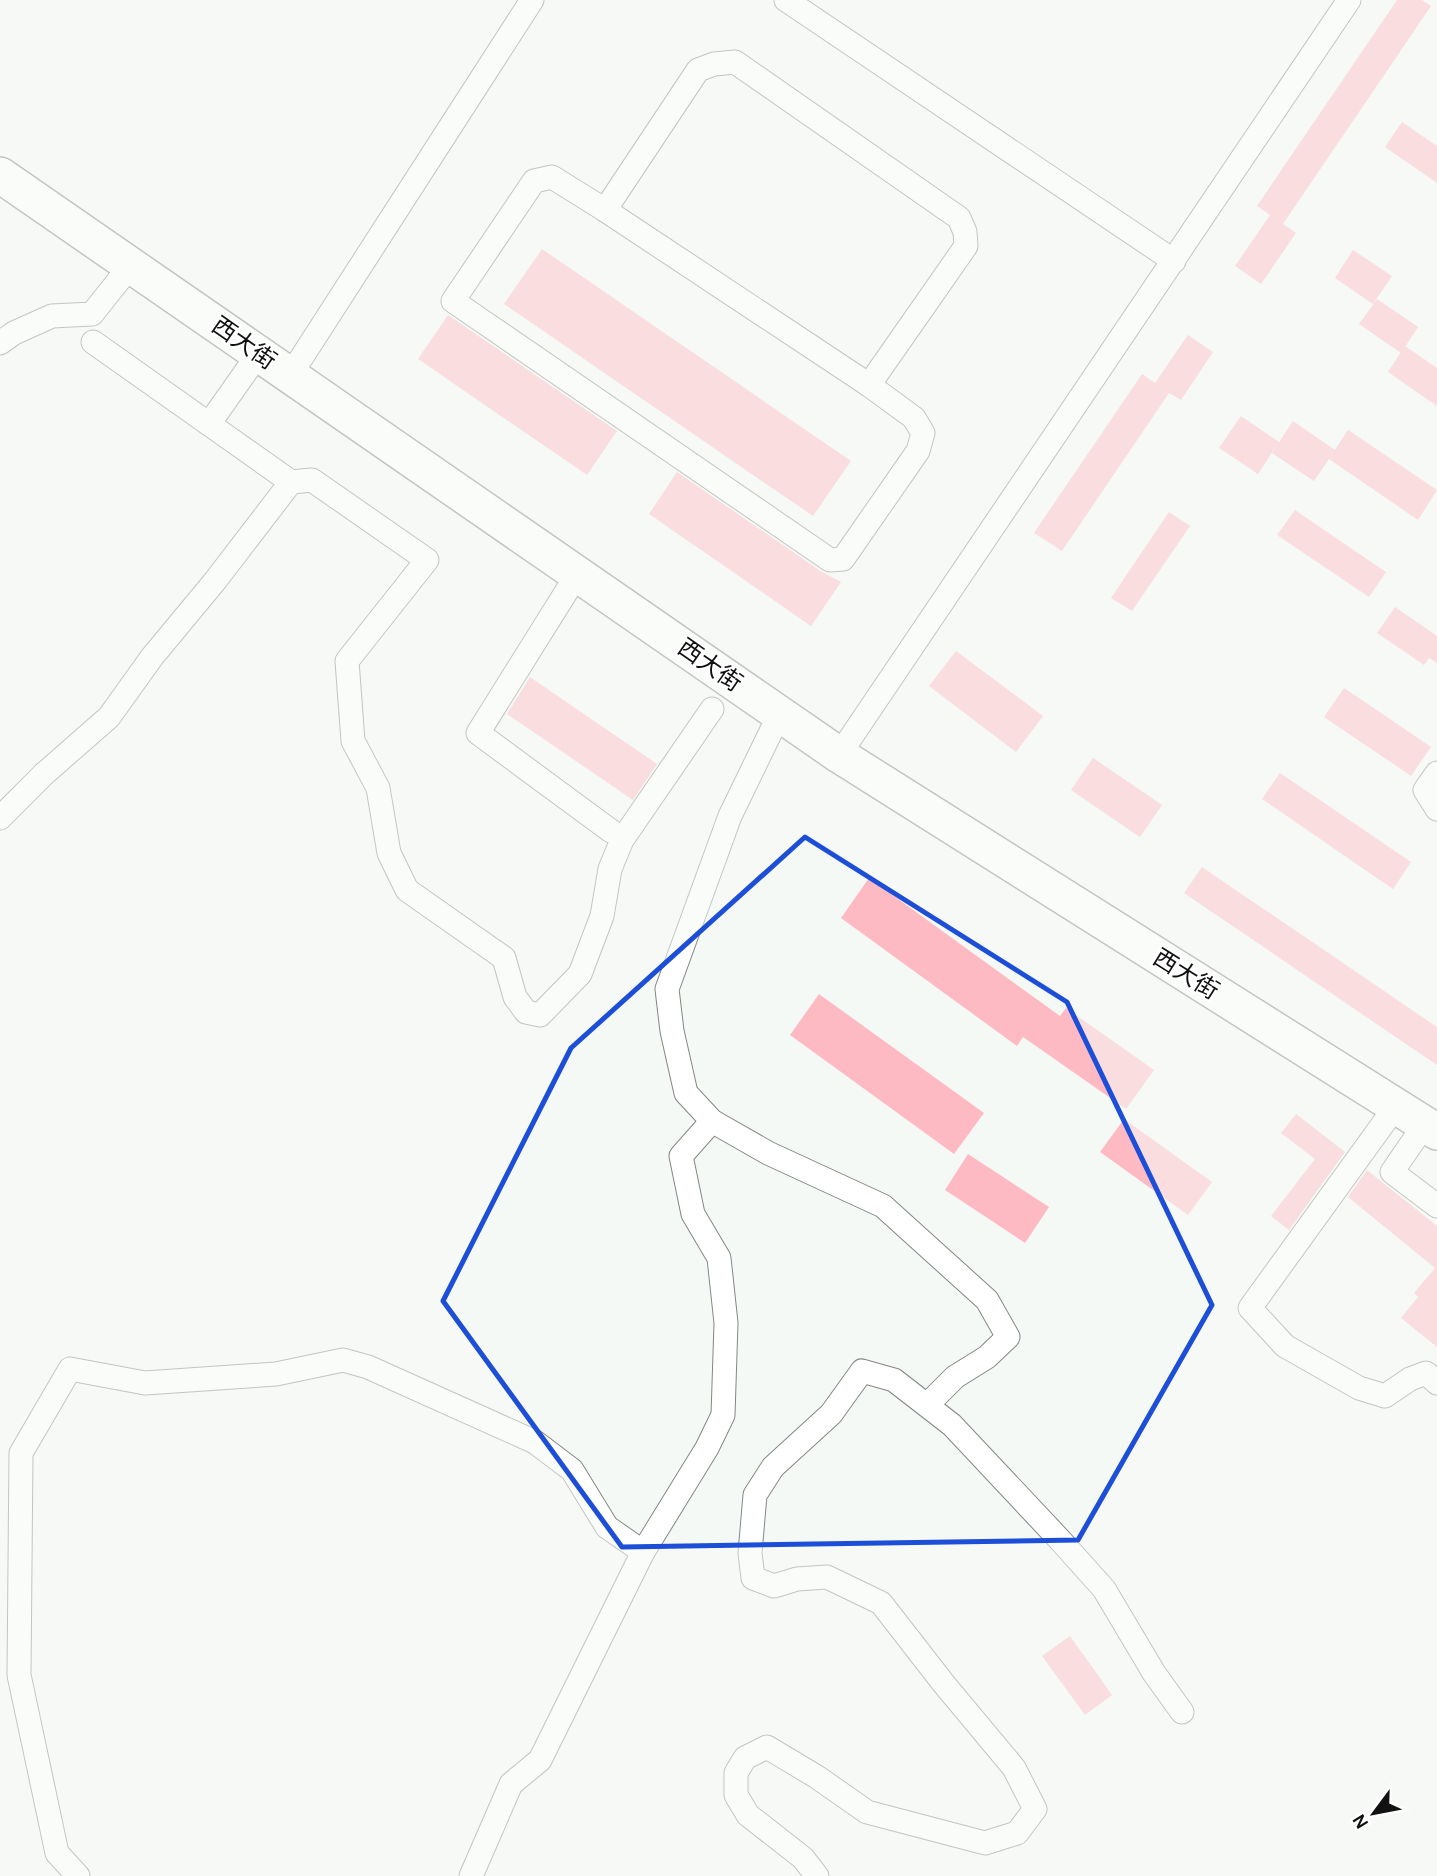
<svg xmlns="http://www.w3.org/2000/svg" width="1437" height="1876" font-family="Karla,'Noto Sans SC',sans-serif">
	<rect width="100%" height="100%" fill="#f5f9f5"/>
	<g fill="#febac3">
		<path d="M 1397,0 L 1422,0 L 1431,6 L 1283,224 L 1296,233 L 1261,284 L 1235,266 L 1270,215 L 1257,206 Z"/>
		<path d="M 1402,122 L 1437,146 L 1437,183 L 1385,147 Z"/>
		<path d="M 542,249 L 851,461 L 813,516 L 504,304 Z"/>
		<path d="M 1353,250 L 1392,276 L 1373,304 L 1335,278 Z"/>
		<path d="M 1377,299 L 1418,327 L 1401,353 L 1359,324 Z"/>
		<path d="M 448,315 L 617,431 L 587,475 L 418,359 Z"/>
		<path d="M 1188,335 L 1213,352 L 1181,400 L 1169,393 L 1062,551 L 1034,533 L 1142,374 L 1155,383 Z"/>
		<path d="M 1405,346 L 1437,368 L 1437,406 L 1388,372 Z"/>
		<path d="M 1241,416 L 1279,442 L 1258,474 L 1219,448 Z"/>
		<path d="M 1293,421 L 1335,450 L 1314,481 L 1272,453 Z"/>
		<path d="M 1348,430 L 1437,490 L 1418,520 L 1329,459 Z"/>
		<path d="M 677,472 L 822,572 L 841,582 L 811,626 L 649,514 Z"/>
		<path d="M 1295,510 L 1386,572 L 1369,597 L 1277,535 Z"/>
		<path d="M 1169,512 L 1190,526 L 1132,611 L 1111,598 Z"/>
		<path d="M 1395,607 L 1437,636 L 1437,663 L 1429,658 L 1424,665 L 1377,633 Z"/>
		<path d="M 956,651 L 1043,716 L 1016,752 L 929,686 Z"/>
		<path d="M 530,677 L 657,764 L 633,800 L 507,714 Z"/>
		<path d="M 1344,688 L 1431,747 L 1411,776 L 1324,717 Z"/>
		<path d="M 1093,758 L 1162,805 L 1140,837 L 1071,790 Z"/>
		<path d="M 1280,773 L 1411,862 L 1393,889 L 1262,799 Z"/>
		<path d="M 1202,867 L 1437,1027 L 1437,1065 L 1184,893 Z"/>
		<path d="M 869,878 L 1060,1016 L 1066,1008 L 1154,1070 L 1126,1109 L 1023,1037 L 1017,1046 L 841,918 Z"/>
		<path d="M 819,994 L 984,1113 L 954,1154 L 790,1035 Z"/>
		<path d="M 1296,1114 L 1345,1152 L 1289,1230 L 1271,1216 L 1315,1159 L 1281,1133 Z"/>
		<path d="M 1124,1119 L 1212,1182 L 1188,1215 L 1100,1152 Z"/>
		<path d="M 968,1154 L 1049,1207 L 1025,1243 L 945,1190 Z"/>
		<path d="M 1367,1170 L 1437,1226 L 1437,1347 L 1401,1318 L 1418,1297 L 1414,1293 L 1435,1268 L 1348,1197 Z"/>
		<path d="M 1070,1636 L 1112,1695 L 1085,1715 L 1042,1656 Z"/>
	</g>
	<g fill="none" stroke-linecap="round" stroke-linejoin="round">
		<defs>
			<g id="minor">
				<path d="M 786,0 L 1174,261"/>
				<path d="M 552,177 L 605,210 L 869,385 L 914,418 L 923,433 L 918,451 L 843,559 L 830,560 L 453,301 L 534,181 Z"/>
				<path d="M 605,210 L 698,70 L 714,64 L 735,62 L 959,218 L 965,232 L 966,246 L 869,385"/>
				<path d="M 93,342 L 291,482 L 312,480 L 427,560 L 347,661 L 353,741 L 378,788 L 389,853 L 407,890 L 504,958 L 515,997 L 526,1012 L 540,1015 L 580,974 L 602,916 L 610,869 L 622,840 L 712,709"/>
				<path d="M 0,343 L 14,333 L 52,316 L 92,314 L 131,265"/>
				<path d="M 291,374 L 532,0"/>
				<path d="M 209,424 L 259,353"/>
				<path d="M 578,573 L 478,733 L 611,831"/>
				<path d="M 780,713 L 730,816 L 667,989 L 672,1031 L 686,1093 L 712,1121 L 768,1153 L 883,1206 L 987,1300 L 1008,1337 L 987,1357 L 955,1377 L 927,1405"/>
				<path d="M 839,755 L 1349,0"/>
				<path d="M 1437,773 L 1425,790 L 1437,809"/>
				<path d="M 0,818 L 44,774 L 109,717 L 152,657 L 215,581 L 291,482"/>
				<path d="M 1396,1106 L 1250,1308 L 1285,1346 L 1359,1388 L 1385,1396 L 1410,1379 L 1426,1373 L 1437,1383"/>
				<path d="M 1425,1124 L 1392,1172 L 1437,1206"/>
				<path d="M 78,1876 L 57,1853 L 19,1675 L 21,1453 L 70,1369 L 145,1383 L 276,1374 L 343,1360 L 368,1367 L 535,1442 L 572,1470 L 607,1527 L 643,1552"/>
				<path d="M 471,1876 L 511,1784 L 540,1760 L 643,1552 L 707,1448 L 723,1415 L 726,1323 L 719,1258 L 693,1214 L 681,1156 L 712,1121"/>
				<path d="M 817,1876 L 803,1858 L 748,1815 L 736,1795 L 736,1773 L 745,1758 L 767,1747 L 817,1777 L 867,1812 L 985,1843 L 1017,1833 L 1035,1809 L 1014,1768 L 944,1684 L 881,1603 L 827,1577 L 797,1579 L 774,1586 L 753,1578 L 750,1553 L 755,1495 L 773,1467 L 831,1414 L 862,1371 L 894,1380 L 952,1425 L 1060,1540 L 1104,1589 L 1154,1673 L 1182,1712"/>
			</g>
			<path id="highway" d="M 0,175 L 839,755 L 1437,1132"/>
		</defs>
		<use href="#minor" stroke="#848783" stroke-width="25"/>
		<use href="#highway" stroke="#848783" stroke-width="38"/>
		<use href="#minor" stroke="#fff" stroke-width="23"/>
		<use href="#highway" stroke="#fff" stroke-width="35"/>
	</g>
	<path d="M0 0H1437V1876H0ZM 805,837 L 1067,1002 L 1212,1305 L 1078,1540 L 622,1547 L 443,1301 L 571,1048 Z" fill="#f5f9f5" fill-opacity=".55" fill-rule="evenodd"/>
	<path fill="none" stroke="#1d4ed8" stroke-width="5" stroke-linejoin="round" d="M 805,837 L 1067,1002 L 1212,1305 L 1078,1540 L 622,1547 L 443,1301 L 571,1048 Z"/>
	<g text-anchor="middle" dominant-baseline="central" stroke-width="5" stroke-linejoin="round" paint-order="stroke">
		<g font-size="24" fill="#101110" stroke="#fff">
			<text transform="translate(244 343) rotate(35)">西大街</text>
			<text transform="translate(710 665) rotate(35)">西大街</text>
			<text transform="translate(1186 974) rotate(32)">西大街</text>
		</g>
	</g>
	<g transform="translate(1374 1813) rotate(238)" stroke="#ffffff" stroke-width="5" paint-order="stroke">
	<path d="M0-5L12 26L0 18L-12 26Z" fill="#101110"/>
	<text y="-10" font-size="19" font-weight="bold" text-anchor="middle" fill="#101110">N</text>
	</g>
</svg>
